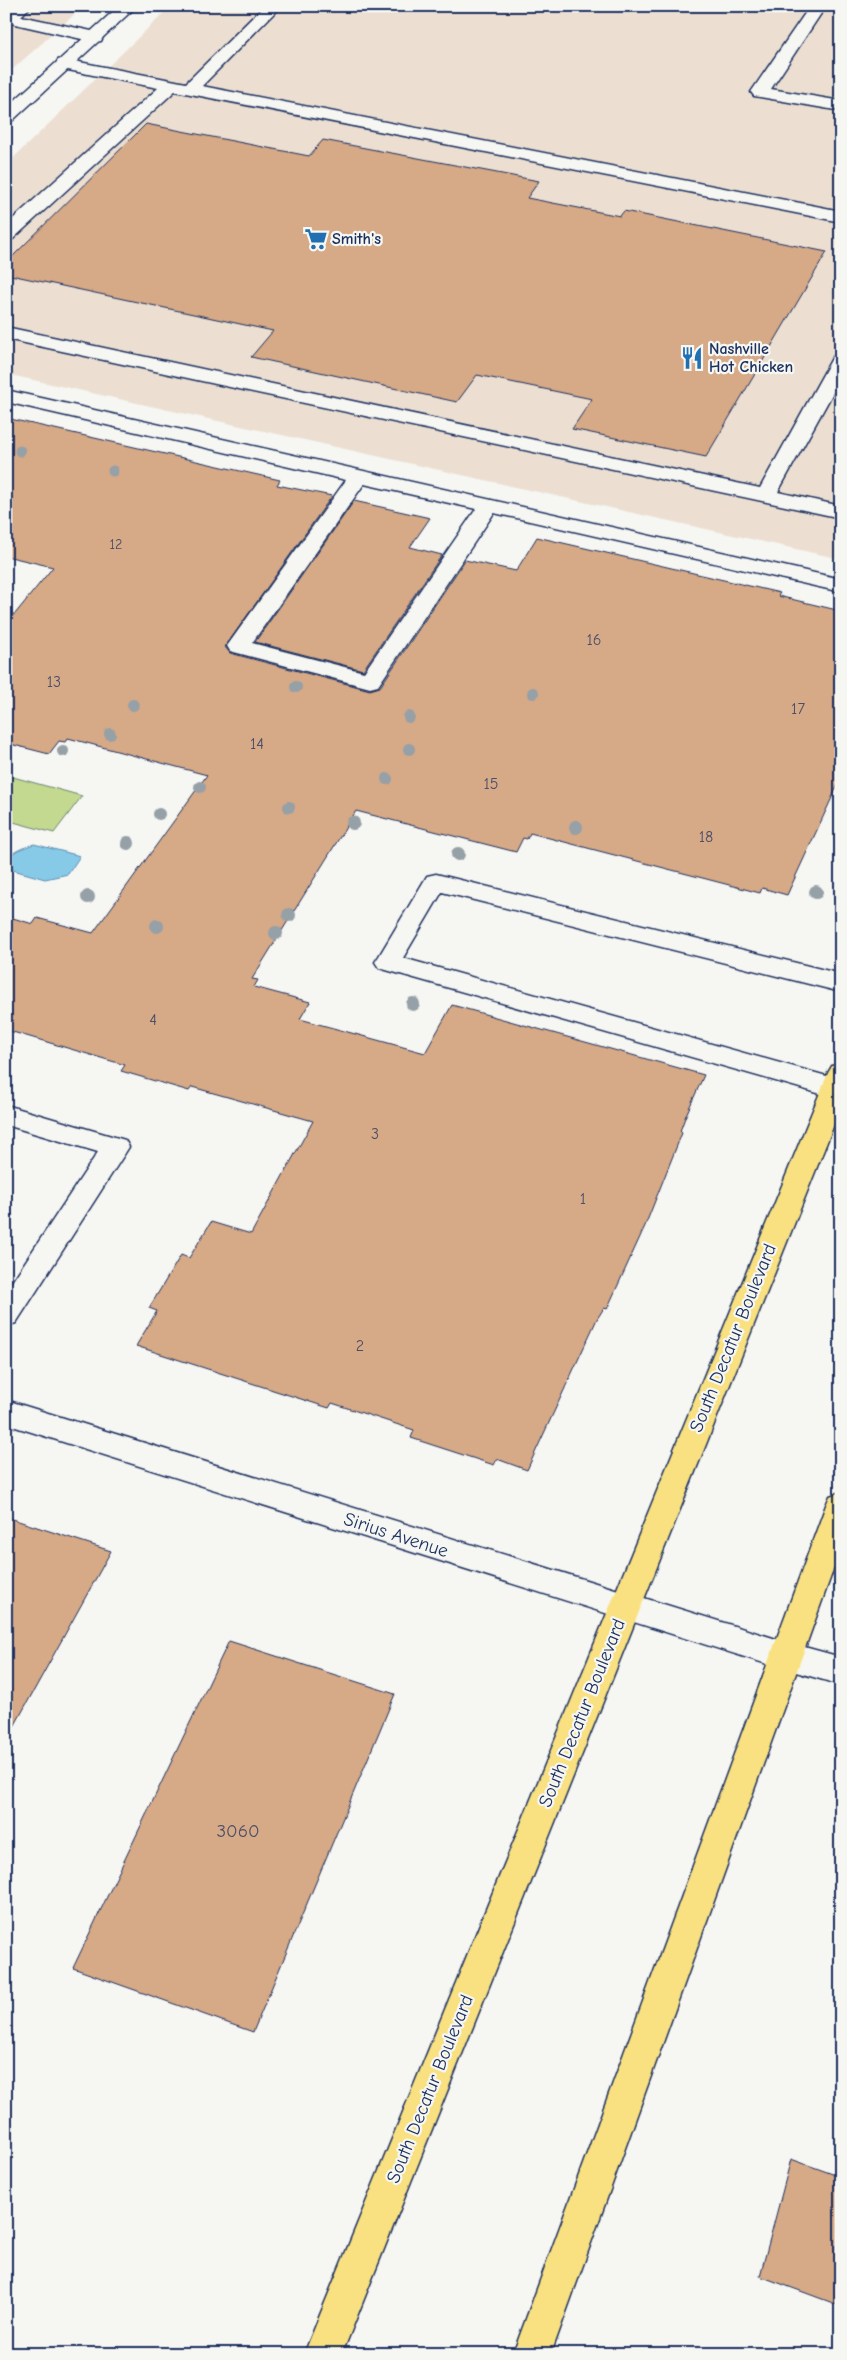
<svg xmlns="http://www.w3.org/2000/svg" width="847" height="2360" font-family="'Comic Neue',sans-serif">
	<rect width="100%" height="100%" fill="#f6f6f2"/>
	<filter id="ink" filterUnits="userSpaceOnUse"><feTurbulence type="fractalNoise" baseFrequency=".02" numOctaves="2"/><feDisplacementMap in="SourceGraphic" scale="10" xChannelSelector="R" yChannelSelector="G"/><feConvolveMatrix kernelMatrix="1 2 1 2 8 2 1 2 1" color-interpolation-filters="sRGB"/></filter>
	<g filter="url(#ink)">
		<g fill="#ecdfd2">
			<path d="M 6,6 L 84,6 L 6,75 Z"/>
			<path d="M 171,6 L 841,6 L 841,559 L 6,374 L 6,165 Z"/>
		</g>
		<path fill="#c2d98f" stroke="#6e8476" d="M 6,775 L 82,796 L 54,833 L 6,820 Z"/>
		<path fill="#87cae8" stroke="#5c8cb1" d="M 34,844 L 80,856 L 68,874 L 45,879 L 6,868 C 6,852 21,849 34,844 Z"/>
		<g fill="#d6a987" stroke="#1b2f5e">
			<path d="M 146,124 L 309,156 L 323,140 L 539,181 L 527,198 L 620,216 L 624,211 L 827,252 L 706,457 L 572,429 L 592,399 L 477,375 L 457,402 L 251,357 L 273,331 L 6,274 L 6,263 Z"/>
			<path d="M 6,418 L 280,480 L 277,485 L 332,496 L 225,647 L 230,653 L 370,690 L 380,687 L 465,560 L 516,571 L 537,537 L 780,593 L 778,596 L 841,611 L 841,778 L 787,895 L 762,888 L 760,893 L 530,833 L 527,839 L 523,838 L 516,852 L 356,811 L 252,979 L 258,980 L 254,987 L 310,1002 L 300,1019 L 425,1053 L 452,1005 L 704,1075 L 686,1115 L 680,1131 L 682,1133 L 645,1226 L 607,1309 L 604,1308 L 597,1319 L 527,1470 L 497,1459 L 494,1465 L 411,1438 L 414,1430 L 332,1403 L 329,1408 L 136,1346 L 157,1311 L 149,1308 L 181,1255 L 189,1258 L 211,1222 L 251,1234 L 313,1121 L 192,1087 L 189,1091 L 121,1071 L 125,1065 L 6,1030 L 6,916 L 33,924 L 37,918 L 93,933 L 207,775 L 68,738 L 65,742 L 59,741 L 49,754 L 6,743 L 6,614 L 15,614 L 53,567 L 6,556 Z"/>
			<path d="M 354,501 L 430,518 L 410,547 L 442,555 L 363,670 L 255,642 Z"/>
			<path d="M 6,1517 L 111,1551 L 6,1741 Z"/>
			<path d="M 229,1641 L 395,1694 L 253,2032 L 73,1968 Z"/>
			<path d="M 791,2159 L 841,2177 L 841,2306 L 760,2276 Z"/>
		</g>
		<g fill="none" stroke-linecap="round" stroke-linejoin="round">
			<defs>
				<g id="service">
					<path d="M 13,6 L 31,6 L 21,16 L 101,33 L 103,37 L 101,41 L 95,42 L 6,22 L 6,12 Z"/>
					<path d="M 264,6 L 281,6 L 202,86 L 841,211 L 841,222 L 175,91 L 13,239 L 6,240 L 6,225 L 158,88 L 58,68 L 56,64 L 58,60 L 64,59 L 186,83 Z"/>
					<path d="M 810,6 L 826,6 L 771,89 L 841,101 L 841,111 L 760,97 L 754,96 L 751,92 Z"/>
					<path d="M 6,327 L 760,488 L 831,360 L 834,356 L 841,354 L 841,378 L 778,492 L 841,506 L 841,518 L 6,339 Z"/>
					<path d="M 6,390 L 841,579 L 841,592 L 494,513 L 378,686 L 370,688 L 230,651 L 227,646 L 346,480 L 6,402 ZM 364,484 L 476,509 L 364,672 L 252,643 Z"/>
					<path d="M 436,874 L 841,974 L 841,992 L 442,892 L 403,958 L 841,1080 L 841,1096 L 835,1098 L 379,968 L 375,962 L 379,956 L 427,876 Z"/>
					<path d="M 6,1105 L 125,1140 L 129,1147 L 16,1323 L 6,1326 L 6,1291 L 98,1152 L 6,1125 Z"/>
				</g>
				<g id="minor">
					<path d="M 119,6 L 137,6 L 12,121 L 6,122 L 6,108 Z"/>
					<path d="M 786,1642 L 841,1657 L 841,1685 L 775,1666 L 770,1656 L 775,1646 Z"/>
				</g>
				<path id="tertiary" d="M 6,1400 L 786,1642 L 797,1646 L 802,1656 L 797,1666 L 786,1670 L 6,1424 Z"/>
				<g id="primary">
					<path d="M 841,1064 L 841,1107 L 342,2354 L 304,2354 L 828,1073 L 832,1066 Z"/>
					<path d="M 841,1492 L 841,1548 L 551,2354 L 513,2354 L 826,1505 L 830,1496 Z"/>
				</g>
			</defs>
			<use href="#service" stroke="#1b2f5e" stroke-width="3"/>
			<use href="#minor" stroke="#1b2f5e" stroke-width="3"/>
			<use href="#tertiary" stroke="#1b2f5e" stroke-width="3"/>
			<use href="#primary" stroke="#1b2f5e" stroke-width="3"/>
			<use href="#service" fill="#f6f6f2" fill-rule="evenodd"/>
			<use href="#minor" fill="#f6f6f2" fill-rule="evenodd"/>
			<use href="#tertiary" fill="#f6f6f2" fill-rule="evenodd"/>
			<use href="#primary" fill="#f9e181" fill-rule="evenodd"/>
		</g>
		<g fill="#95a0a7">
			<circle cx="20" cy="451" r="5.5"/>
			<circle cx="113" cy="471" r="5.5"/>
			<circle cx="296" cy="687" r="6"/>
			<circle cx="533" cy="693" r="6"/>
			<circle cx="133" cy="705" r="6"/>
			<circle cx="409" cy="717" r="6"/>
			<circle cx="110" cy="734" r="6"/>
			<circle cx="409" cy="749" r="6"/>
			<circle cx="63" cy="751" r="6"/>
			<circle cx="387" cy="779" r="6"/>
			<circle cx="200" cy="787" r="6"/>
			<circle cx="289" cy="807" r="6"/>
			<circle cx="159" cy="814" r="6"/>
			<circle cx="353" cy="823" r="7"/>
			<circle cx="576" cy="827" r="7"/>
			<circle cx="128" cy="843" r="7"/>
			<circle cx="458" cy="854" r="7"/>
			<circle cx="816" cy="892" r="7"/>
			<circle cx="88" cy="897" r="7"/>
			<circle cx="289" cy="915" r="7"/>
			<circle cx="157" cy="926" r="7"/>
			<circle cx="276" cy="933" r="7"/>
			<circle cx="413" cy="1004" r="7"/>
		</g>
	</g>
	<defs>
		<symbol id="supermarket-bare" viewBox="-9 -9 18 18"><path d="M-6-5.5h2.5l.6 2H6L4.5 2H-2.5L-4.4-4H-6ZM-1.5 3.2a1.3 1.3 0 1 0 .1 0ZM3 3.2a1.3 1.3 0 1 0 .1 0Z" fill="#1f6fb2" stroke="#f6f6f2" stroke-width="2.5" paint-order="stroke"/></symbol>
		<symbol id="restaurant-bare" viewBox="-9 -9 18 18"><path d="M-5-6h1v4h1v-4h1v4h1v-4h1v5L-1.5 .5V6h-2V.5L-5-1ZM5-6V6H3V1.5H1.5Q1.5-4 5-6Z" fill="#1f6fb2" stroke="#f6f6f2" stroke-width="2.5" paint-order="stroke"/></symbol>
	</defs>
	<g fill-rule="evenodd">
		<use href="#supermarket-bare" x="300" y="223" width="32" height="32"/>
		<use href="#restaurant-bare" x="676" y="342" width="32" height="32"/>
	</g>
	<g text-anchor="middle" dominant-baseline="central" stroke-width="4.5" stroke-linejoin="round" paint-order="stroke">
		<g font-size="14" fill="#4a4e68">
			<text x="116" y="544">12</text>
		</g>
		<g font-size="16" font-weight="bold" fill="#1b2f5e" stroke="#f6f6f2" text-anchor="start">
			<text x="332" y="239">Smith's</text>
			<text x="709" y="349">Nashville<tspan x="709" dy="18">Hot Chicken</tspan></text>
		</g>
		<g font-size="16" fill="#4a4e68">
			<text x="594" y="640">16</text>
			<text x="54" y="682">13</text>
			<text x="798" y="709">17</text>
			<text x="257" y="744">14</text>
			<text x="491" y="784">15</text>
			<text x="706" y="837">18</text>
			<text x="153" y="1020">4</text>
			<text x="375" y="1134">3</text>
			<text x="583" y="1199">1</text>
			<text x="360" y="1346">2</text>
		</g>
		<g font-size="19" fill="#1b2f5e" stroke="#f6f6f2">
			<text transform="translate(733 1338) rotate(-68)">South Decatur Boulevard</text>
			<text transform="translate(396 1535) rotate(18)">Sirius Avenue</text>
			<text transform="translate(582 1713) rotate(-68)">South Decatur Boulevard</text>
			<text transform="translate(430 2089) rotate(-68)">South Decatur Boulevard</text>
		</g>
		<g font-size="19" fill="#4a4e68">
			<text x="238" y="1831">3060</text>
		</g>
	</g>
	<rect width="847" height="2360" fill="none" stroke="#f6f6f2" stroke-width="25"/>
	<rect x="12" y="12" width="822" height="2335" fill="none" stroke="#1b2f5e" stroke-width="2" filter="url(#ink)"/>
</svg>
